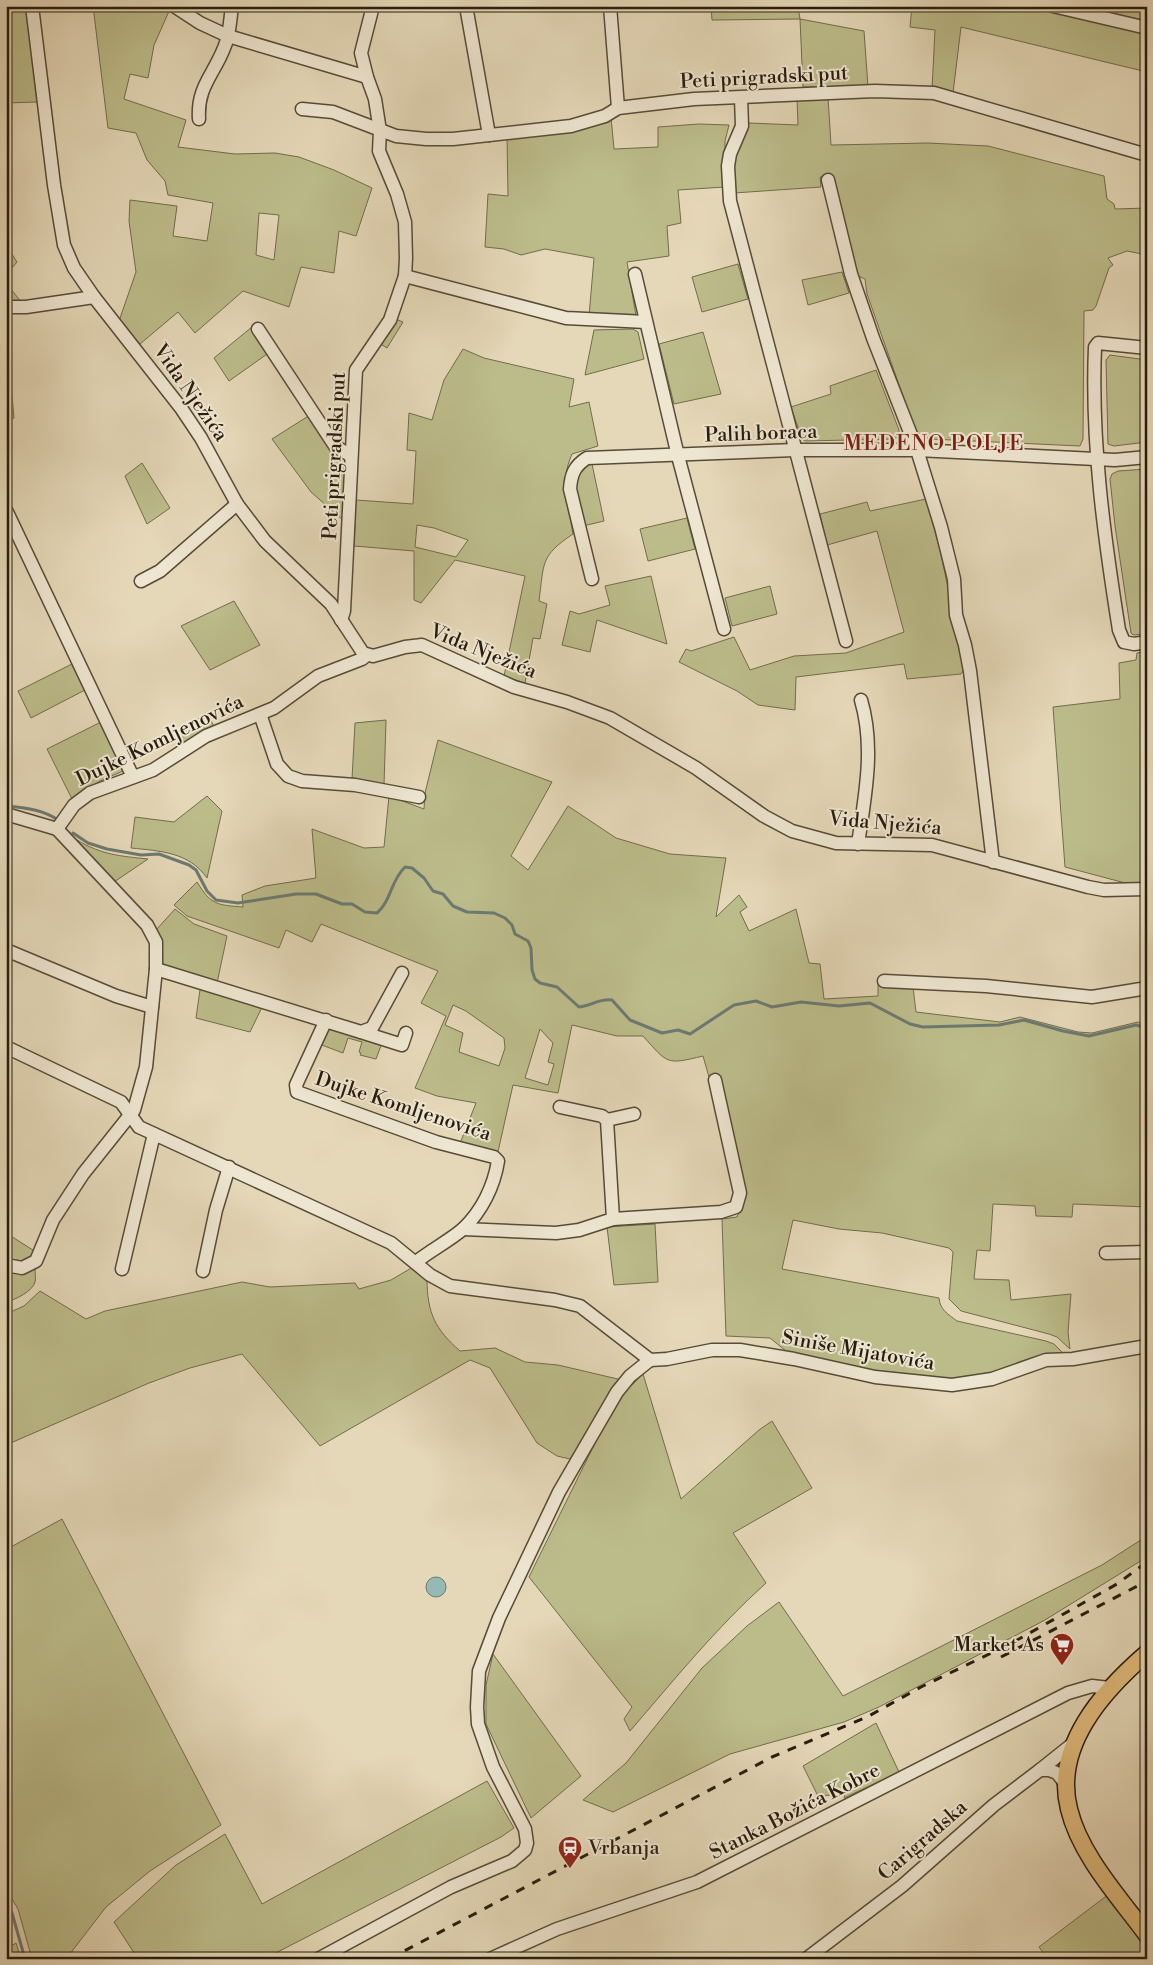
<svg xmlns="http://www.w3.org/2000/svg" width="1153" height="1965" font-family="'Libre Bodoni',serif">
	<rect width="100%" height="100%" fill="#e5d8b8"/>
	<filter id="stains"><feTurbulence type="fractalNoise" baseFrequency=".004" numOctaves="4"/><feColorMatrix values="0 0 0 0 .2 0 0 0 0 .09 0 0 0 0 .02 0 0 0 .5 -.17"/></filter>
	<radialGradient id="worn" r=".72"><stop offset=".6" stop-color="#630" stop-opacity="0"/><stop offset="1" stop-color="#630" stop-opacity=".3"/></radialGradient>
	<g fill="#bcbc8a" stroke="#726c4c" fill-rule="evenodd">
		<path d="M 6,6 L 27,6 L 37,102 L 6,103 Z"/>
		<path d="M 93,6 L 166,6 L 170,9 L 154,45 L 148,78 L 130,74 L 124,99 L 186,120 L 178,147 L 235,154 L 275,153 L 299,157 L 334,170 L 372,188 L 356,236 L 339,231 L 334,273 L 301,267 L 289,307 L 243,291 L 195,333 L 178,312 L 140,344 L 119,321 L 136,272 L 129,221 L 130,200 L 177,206 L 173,236 L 207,241 L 213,203 L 168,195 L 165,181 L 147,160 L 136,133 L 108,128 ZM 259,213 L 279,215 L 274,260 L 256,255 Z"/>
		<path d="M 711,6 L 798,6 L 800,19 L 864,31 L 868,87 L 803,87 L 800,19 L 712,20 Z"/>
		<path d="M 912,6 L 1025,6 L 1147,33 L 1147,72 L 961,27 L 953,93 L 932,89 L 935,30 L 910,27 Z"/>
		<path d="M 1079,6 L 1147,6 L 1147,21 Z"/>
		<path d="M 828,97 L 831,145 L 928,143 L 988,146 L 1104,176 L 1107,199 L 1114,204 L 1115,209 L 1147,208 L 1147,255 L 1127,251 L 1108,258 L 1113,265 L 1109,268 L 1096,306 L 1093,310 L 1084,311 L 1083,439 L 1080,446 L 930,439 L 922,436 L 915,430 L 867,294 L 865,279 L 858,276 L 833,178 L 820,177 L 821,187 L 734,193 C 731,167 737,147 749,123 L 798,125 L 797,98 Z"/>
		<path d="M 611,117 L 614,149 L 658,147 L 658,127 L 699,124 L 729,125 L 725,141 L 725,187 L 678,190 L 681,223 L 667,226 L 669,256 L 627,262 L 636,316 L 589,316 L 594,258 L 545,249 L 521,255 L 504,249 L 485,247 L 488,194 L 508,196 L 507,137 Z"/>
		<path d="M 6,245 L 17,262 L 6,275 Z"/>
		<path d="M 738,264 L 748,299 L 702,312 L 692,277 Z"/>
		<path d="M 842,272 L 849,293 L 808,305 L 802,280 Z"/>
		<path d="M 6,283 L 22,303 L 6,301 Z"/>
		<path d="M 393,318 L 403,322 L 387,348 L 379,343 Z"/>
		<path d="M 252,327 L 270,352 L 229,381 L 214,358 Z"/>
		<path d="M 633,329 L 638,332 L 644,359 L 585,375 L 594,330 Z"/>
		<path d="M 703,332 L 721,394 L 674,404 L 659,344 Z"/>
		<path d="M 463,349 L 484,358 L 574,379 L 569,407 L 589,402 L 598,446 L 572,454 C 559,484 568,502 573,534 C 540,556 544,563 539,601 L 547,604 L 540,639 L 533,638 L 525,683 L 504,676 L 525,576 L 455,560 L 421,603 L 414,600 L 414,551 L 354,546 L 356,500 L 413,504 L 416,451 L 407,450 L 409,413 L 432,420 L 444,380 ZM 417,525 L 434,528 L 468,540 L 456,557 L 415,547 Z"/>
		<path d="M 8,352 L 14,418 L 6,421 L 6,353 Z"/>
		<path d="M 1110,355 L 1147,360 L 1147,442 L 1114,446 L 1108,444 L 1106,360 Z"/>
		<path d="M 876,370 L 899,430 L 899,436 L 894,439 L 805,441 L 802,439 L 791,407 L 831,394 L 830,386 Z"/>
		<path d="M 310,415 L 345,471 L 344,521 L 311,492 L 272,439 Z"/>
		<path d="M 142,463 L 170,508 L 147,524 L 125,476 Z"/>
		<path d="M 592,464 L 604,521 L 583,526 L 575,480 L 584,466 Z"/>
		<path d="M 1147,469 L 1147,634 L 1133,635 L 1131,633 L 1115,526 L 1110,479 L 1112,474 L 1118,471 Z"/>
		<path d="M 926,499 L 940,550 L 965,668 L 961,674 L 907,679 L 904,664 L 796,677 L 795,710 L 758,705 L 737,691 L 679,662 L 686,649 L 691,651 L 734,637 L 750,670 L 794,656 L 846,653 L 904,632 L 877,531 L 827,545 L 820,514 L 867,502 L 870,511 Z"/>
		<path d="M 687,518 L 695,549 L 648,561 L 640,529 Z"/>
		<path d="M 651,576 L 667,644 L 597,620 L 590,652 L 562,645 L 570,611 L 579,614 L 610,605 L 605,586 Z"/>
		<path d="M 770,586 L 777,614 L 732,626 L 725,598 Z"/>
		<path d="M 234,601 L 260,645 L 210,670 L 181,626 Z"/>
		<path d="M 1147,651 L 1147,882 L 1129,884 L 1065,867 L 1053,707 L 1120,699 L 1119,663 L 1136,660 L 1137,653 Z"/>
		<path d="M 72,664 L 85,690 L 31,718 L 18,691 Z"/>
		<path d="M 206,713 L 214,726 L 184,743 L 180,732 Z"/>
		<path d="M 386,720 L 384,785 L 352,779 L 355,723 Z"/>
		<path d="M 101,722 L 123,768 L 123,771 L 100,781 L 72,799 L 47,749 Z"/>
		<path d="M 438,740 L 552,782 L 511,856 L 528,870 L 568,806 L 616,838 L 670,854 L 726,858 L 716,917 L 739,895 L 747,907 L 740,912 L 749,931 L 796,909 L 809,963 L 820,964 L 824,999 L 878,996 L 878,985 L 913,987 L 916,1012 L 1000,1022 L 1020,1017 L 1078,1032 L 1092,1033 L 1138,1022 L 1147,1025 L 1147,1207 L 1073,1204 L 1072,1217 L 1036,1216 L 1035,1206 L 993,1204 L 990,1251 L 977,1250 L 974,1279 L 1009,1280 L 1011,1300 L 1071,1294 L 1068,1332 L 1070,1349 L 1057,1337 L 1049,1334 L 961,1311 L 949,1299 L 953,1252 L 949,1248 L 882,1233 L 839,1229 L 793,1220 L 782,1269 L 939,1298 C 940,1310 948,1314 957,1321 L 1046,1341 L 1054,1344 L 1064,1354 L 987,1376 L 957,1380 L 874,1374 L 791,1355 L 770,1338 L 726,1336 L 722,1219 L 737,1217 L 745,1197 L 718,1075 L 709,1077 L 703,1056 C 666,1065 668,1064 643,1036 L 617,1036 L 572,1025 L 558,1093 L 513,1085 L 497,1156 L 459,1146 L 476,1103 L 437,1096 L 415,1088 L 446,1016 L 421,1003 L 438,971 L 321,924 L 312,942 L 286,930 L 279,948 L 187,916 L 174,905 L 197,882 C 211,905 217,905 243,907 L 242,895 L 265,886 L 316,878 L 312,829 L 364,848 L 384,847 L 389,796 L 424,809 L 425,793 ZM 453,1005 L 466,1011 L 504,1038 L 505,1048 L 499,1066 L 459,1052 L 463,1033 L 445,1025 ZM 540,1029 L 553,1043 L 548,1062 L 554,1064 L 548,1085 L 525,1078 Z"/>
		<path d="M 207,796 L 222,811 L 207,878 C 189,852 160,851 131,848 L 135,817 L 174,822 Z"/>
		<path d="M 77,840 C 102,855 120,856 148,859 L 111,884 L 75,842 Z"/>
		<path d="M 175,909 L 194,924 L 227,936 L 217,983 L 162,967 L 160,938 L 156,930 Z"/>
		<path d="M 201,983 L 264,1003 L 250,1032 L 196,1018 Z"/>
		<path d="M 326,1028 L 382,1043 L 376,1059 L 360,1055 L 361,1053 L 359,1052 L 362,1042 L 348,1038 L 343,1053 L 319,1044 Z"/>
		<path d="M 655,1224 L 658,1282 L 614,1285 L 607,1227 Z"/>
		<path d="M 6,1233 L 36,1252 L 27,1262 L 6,1258 Z"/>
		<path d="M 6,1267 L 28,1272 L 35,1269 C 35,1273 36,1278 35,1282 C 33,1291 15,1300 6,1302 Z"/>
		<path d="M 413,1267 L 427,1278 C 427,1313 435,1329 460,1351 L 495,1348 L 525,1362 L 558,1365 L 622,1380 L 570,1459 L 557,1456 L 537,1443 L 490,1368 L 470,1360 L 320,1446 L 242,1354 L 190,1368 L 149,1383 L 6,1445 L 6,1314 L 24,1306 L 40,1291 L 86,1319 L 105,1311 L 242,1282 L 270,1287 L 355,1283 L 359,1289 L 391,1280 Z"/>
		<path d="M 643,1374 L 681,1499 L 759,1430 L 772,1421 L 812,1488 L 733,1533 L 766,1583 C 716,1628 674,1680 630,1731 L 624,1719 L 632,1707 L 529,1577 L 603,1427 L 624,1393 Z"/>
		<path d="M 62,1519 L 221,1825 L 150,1871 L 106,1907 L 66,1959 L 32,1959 L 18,1909 L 6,1889 L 6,1544 L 9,1548 Z"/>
		<path d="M 1147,1536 L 1147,1557 L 1045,1620 L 879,1707 L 844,1722 L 730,1754 L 613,1812 L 583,1800 L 626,1763 L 702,1668 L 747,1626 L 779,1602 L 843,1696 L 1102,1565 Z"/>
		<path d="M 493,1654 L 581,1776 L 531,1818 L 486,1724 L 486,1685 Z"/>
		<path d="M 876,1723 L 899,1772 L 844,1798 L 845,1794 L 818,1796 L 803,1766 Z"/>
		<path d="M 487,1781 L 514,1828 L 501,1837 L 264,1959 L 138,1959 L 114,1922 L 176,1865 L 225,1834 L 262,1904 Z"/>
		<path d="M 1109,1894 L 1147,1943 L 1147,1959 L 1048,1959 L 1039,1947 Z"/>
		<path d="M 16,1943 L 21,1959 L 6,1959 L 6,1949 Z"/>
	</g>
	<circle fill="#97b9b5" stroke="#6b7a72" cx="436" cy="1587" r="10"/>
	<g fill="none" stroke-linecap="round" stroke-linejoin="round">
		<g stroke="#6b7a72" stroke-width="3">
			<path d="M 6,806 C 23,807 44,810 58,820"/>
			<path d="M 73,833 L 88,843 L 107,849 L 141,855 L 159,854 L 189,865 L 196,870 L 207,891 L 216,900 L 238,903 L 296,894 L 316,894 L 342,904 L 352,904 L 365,912 L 377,913 C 391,901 391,880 405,867 L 412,868 L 424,878 L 433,891 L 443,894 L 453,906 L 467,912 L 494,913 L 505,918 L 512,925 L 515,934 L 528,941 L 531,948 L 532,970 L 535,979 L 540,983 L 557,987 L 579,1007 C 592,1006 599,998 612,1000 L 630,1020 L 662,1033 L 678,1030 L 690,1034 L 734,1005 L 756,1001 L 772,1007 L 801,1002 L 839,1006 L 870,1003 L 910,1024 L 923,1027 L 999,1025 L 1024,1020 L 1063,1031 L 1089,1036 L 1136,1025 L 1147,1028"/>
			<path d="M 6,1903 L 12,1913 L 25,1959"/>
		</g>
		<defs>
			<g id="minor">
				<path d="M 32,6 L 54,185 L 64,245 L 74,268 L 94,297 L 181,408 L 201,438 L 237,504 L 265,541 L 331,604 L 363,653 L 373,656 L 405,647 L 422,645 L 514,687 L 567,702 L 610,718 L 696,768 L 764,816 L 792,831 L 836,843 L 932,845 L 1088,887 L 1104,890 L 1147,889"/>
				<path d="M 174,6 L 200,23 L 228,36 L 367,77 L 375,99 L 380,131 L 379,151 L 397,194 L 405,222 L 406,258 L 405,276 L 390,320 L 356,370 L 344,611 L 341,620"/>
				<path d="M 466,6 L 489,135"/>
				<path d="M 610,6 L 618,108"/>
				<path d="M 1053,6 L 1147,28"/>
				<path d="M 367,77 L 361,53 L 373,6"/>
				<path d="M 741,98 L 742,126 L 730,154 L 728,166 L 730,201 L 846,641"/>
				<path d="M 302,109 L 333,112 L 396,136 L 426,139 L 453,139 L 571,126 L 605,116 L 618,108 L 694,99 L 875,91 L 934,93 L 1147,155"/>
				<path d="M 199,119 C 197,87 213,76 224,48 C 230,35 230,20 232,6"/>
				<path d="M 828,180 L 851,274 L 873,338 L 917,450 L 941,527 L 954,579 L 956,615 L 965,645 L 970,671 L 993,862"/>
				<path d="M 635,274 L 678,456 L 724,629"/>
				<path d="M 405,276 L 566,318 L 646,322"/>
				<path d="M 6,307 L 26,307 L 94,297"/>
				<path d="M 258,329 L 335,446 L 351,456"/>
				<path d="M 1147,348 L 1098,343 L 1095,347 C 1091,442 1104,536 1119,630 L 1124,642 L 1134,644 L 1147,642"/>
				<path d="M 6,510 L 133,777"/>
				<path d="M 592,579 L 570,489 C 571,475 574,466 587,458 L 795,450 L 917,450 L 1115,460 L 1147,457"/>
				<path d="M 141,581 L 160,571 L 237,504"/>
				<path d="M 260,714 L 277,764 L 288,776 L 302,781 L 355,785 L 419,797"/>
				<path d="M 6,814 L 57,829 L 74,805 L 90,793 L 153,770 L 206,736 L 274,708 L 318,676 L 362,659 L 367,655"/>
				<path d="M 858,844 C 865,796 875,747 861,700"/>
				<path d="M 6,950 L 116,996 L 152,1007"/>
				<path d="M 156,969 L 361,1032 L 372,1028 L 402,973"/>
				<path d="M 884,981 L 986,986 L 1092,997 L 1147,988"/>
				<path d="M 326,1020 L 296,1085 L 297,1092 L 436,1142 L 494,1157 L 498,1161 C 494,1186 482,1211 463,1229 C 449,1241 431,1250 416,1262"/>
				<path d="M 361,1032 L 402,1045 L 406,1033"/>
				<path d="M 6,1047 L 121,1102 L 139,1127 L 391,1243 L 430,1275 L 450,1286 L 555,1300 L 580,1306 L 650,1360 L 667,1359 L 712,1350 L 740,1350 L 794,1359 L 875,1377 L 952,1385 L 992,1379 L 1046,1360 L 1073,1359 L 1147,1346"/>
				<path d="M 607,1120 L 634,1114"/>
				<path d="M 613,1219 L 721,1212 L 736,1207 L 740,1193 L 715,1080"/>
				<path d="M 463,1229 L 556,1233 L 579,1230 L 613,1219 L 607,1120 L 602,1116 L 560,1107"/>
				<path d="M 1106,1253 L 1147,1252"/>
				<path d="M 6,1265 L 22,1268 L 36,1261 L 53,1220 L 83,1174 L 134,1110 L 146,1067 L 156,969 L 156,942 L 147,925 L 57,829"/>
				<path d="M 122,1269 L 154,1134"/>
				<path d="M 203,1271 L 216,1210 L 229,1167"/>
				<path d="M 1040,1770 L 1075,1742"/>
				<path d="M 318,1959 L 451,1887 L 512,1861 L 525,1850 L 527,1843 L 525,1829 L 493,1767 L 478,1724 L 477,1707 L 479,1671 L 499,1618 L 559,1492 L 617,1392 L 630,1376 L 650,1360"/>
				<path d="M 490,1959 L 557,1929 L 697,1882 L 1068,1693 L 1092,1686 L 1109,1688"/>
				<path d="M 806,1959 L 902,1886 L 994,1805 L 1040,1770 L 1049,1770 L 1057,1773 L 1065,1783"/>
			</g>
			<path id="major" d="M 1147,1653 C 1103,1691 1053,1746 1069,1809 C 1080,1855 1119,1897 1147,1935"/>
		</defs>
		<use href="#minor" stroke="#574b38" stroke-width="15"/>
		<use href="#major" stroke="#281c0d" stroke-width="19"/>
		<use href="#minor" stroke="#eee6d1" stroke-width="12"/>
		<use href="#major" stroke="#e2bc7c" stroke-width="16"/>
		<g stroke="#281c0d" stroke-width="3" stroke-dasharray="9 9" stroke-linecap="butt">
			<path d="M 1001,1657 L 1147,1581"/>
			<path d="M 389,1959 L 772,1757 L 867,1717 L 921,1687 L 1010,1644 L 1117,1584 L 1147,1562"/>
		</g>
	</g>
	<defs>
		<symbol id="supermarket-pin" viewBox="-11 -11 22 30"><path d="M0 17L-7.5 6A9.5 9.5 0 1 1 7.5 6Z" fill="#8f2418" stroke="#eee6d1"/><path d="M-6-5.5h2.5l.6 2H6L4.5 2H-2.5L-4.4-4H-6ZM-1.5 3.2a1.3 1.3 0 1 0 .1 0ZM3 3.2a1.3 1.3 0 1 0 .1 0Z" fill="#fff"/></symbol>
		<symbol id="station-pin" viewBox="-11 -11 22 30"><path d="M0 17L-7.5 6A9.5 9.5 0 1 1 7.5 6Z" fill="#8f2418" stroke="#eee6d1"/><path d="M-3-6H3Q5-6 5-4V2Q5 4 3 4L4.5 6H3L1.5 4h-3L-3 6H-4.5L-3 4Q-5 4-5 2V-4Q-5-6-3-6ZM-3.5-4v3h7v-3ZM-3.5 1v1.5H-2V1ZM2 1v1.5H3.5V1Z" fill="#fff"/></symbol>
	</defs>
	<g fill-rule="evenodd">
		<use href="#supermarket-pin" x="1048" y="1631" width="28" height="38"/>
		<use href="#station-pin" x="556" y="1834" width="28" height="38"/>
	</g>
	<g text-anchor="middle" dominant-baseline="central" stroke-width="4" stroke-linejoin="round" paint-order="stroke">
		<g font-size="20" fill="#281c0d" stroke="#eee6d1">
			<text transform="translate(764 78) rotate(-3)">Peti prigradski put</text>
			<text transform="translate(190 393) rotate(55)">Vida Nježića</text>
			<text transform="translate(761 434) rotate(-2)">Palih boraca</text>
			<text transform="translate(335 456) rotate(-87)">Peti prigradski put</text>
			<text transform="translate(483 652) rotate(22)">Vida Nježića</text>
			<text transform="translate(160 741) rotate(-26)">Dujke Komljenovića</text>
			<text transform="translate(885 824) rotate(5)">Vida Nježića</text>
			<text transform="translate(403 1107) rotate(18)">Dujke Komljenovića</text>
			<text transform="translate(858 1351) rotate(10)">Siniše Mijatovića</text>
			<text transform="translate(795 1812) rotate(-27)">Stanka Božića Kobre</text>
			<text transform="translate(923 1841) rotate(-41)">Carigradska</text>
		</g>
		<g font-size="20" fill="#281c0d" stroke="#eee6d1" text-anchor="end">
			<text x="1044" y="1645">Market As</text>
			<text x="588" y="1848" text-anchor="start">Vrbanja</text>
		</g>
		<g font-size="21" letter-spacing="1" fill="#7a1f14" stroke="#eee6d1">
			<text x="934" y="444">MEDENO POLJE</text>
		</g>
	</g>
	<rect width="1153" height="1965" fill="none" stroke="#e5d8b8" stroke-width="25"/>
	<rect x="8" y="8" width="1138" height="1950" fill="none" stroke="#281c0d" stroke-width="2.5"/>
	<rect x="12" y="12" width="1128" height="1940" fill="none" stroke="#281c0d"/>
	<rect width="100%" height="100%" filter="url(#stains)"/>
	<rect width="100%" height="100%" fill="url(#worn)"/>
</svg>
